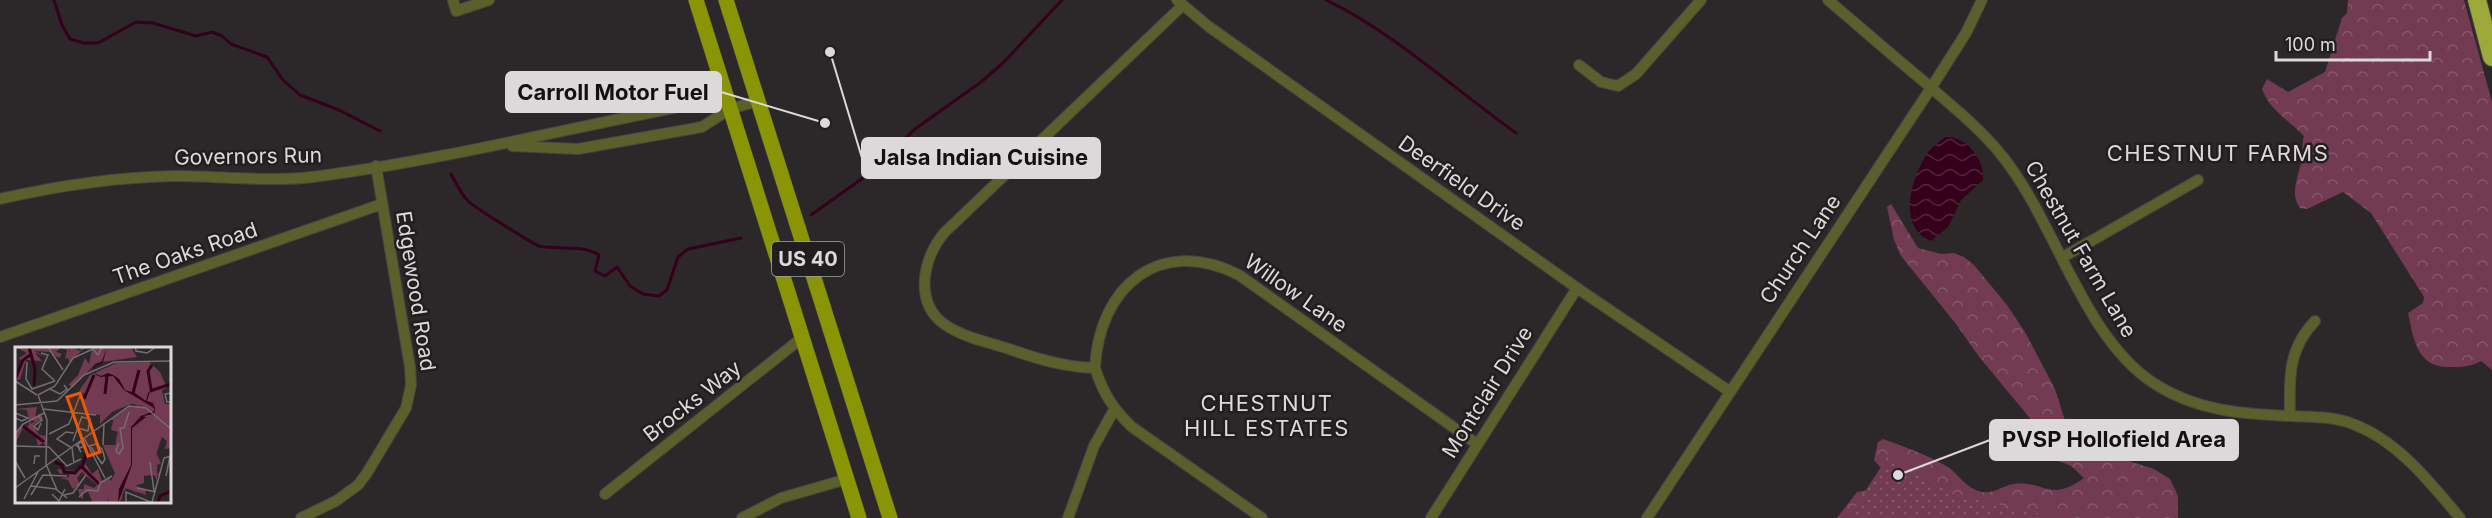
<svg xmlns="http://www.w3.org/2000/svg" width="2492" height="518" font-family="Inter,sans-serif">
	<defs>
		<pattern id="forest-crowns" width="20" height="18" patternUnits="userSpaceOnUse" patternTransform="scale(1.5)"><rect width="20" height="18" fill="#723b52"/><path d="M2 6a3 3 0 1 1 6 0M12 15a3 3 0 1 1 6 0" fill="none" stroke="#86576a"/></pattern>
		<pattern id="park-dots" width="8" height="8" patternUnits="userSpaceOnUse" patternTransform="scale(1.5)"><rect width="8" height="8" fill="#723b52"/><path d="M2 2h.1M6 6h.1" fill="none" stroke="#86576a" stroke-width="1.8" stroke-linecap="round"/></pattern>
		<pattern id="water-waves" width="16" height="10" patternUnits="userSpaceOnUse" patternTransform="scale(1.5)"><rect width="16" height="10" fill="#35001b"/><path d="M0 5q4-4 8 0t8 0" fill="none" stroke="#52253c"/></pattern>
	</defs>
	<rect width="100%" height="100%" fill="#2c2729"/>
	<g fill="url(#forest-crowns)">
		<path d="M 2348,0 L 2464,0 L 2492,102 L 2492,370 L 2481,361 C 2470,367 2462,367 2449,367 C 2416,367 2414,339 2408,313 L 2423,303 L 2424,297 L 2371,213 L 2343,192 L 2307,209 L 2300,208 C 2288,193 2301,172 2302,156 C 2303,149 2302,143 2304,136 C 2289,120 2270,111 2262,89 L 2267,79 L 2288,92 L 2325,72 L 2342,18 L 2347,13 Z"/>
		<path d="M 1891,204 L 1918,248 L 1941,254 L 1954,253 L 1964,257 L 1974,265 L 2007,305 L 2025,332 L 2055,389 L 2068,430 L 2089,452 L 2119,458 L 2154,469 L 2170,479 L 2178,496 L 2178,518 L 1837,518 L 1857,492 L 1869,490 L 1882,469 L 1874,460 L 1878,442 L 1883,439 C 1905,447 1928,455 1948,467 C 1959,475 1967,489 1982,492 C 1993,494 2003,486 2013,484 C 2044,480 2050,503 2084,478 C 2079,474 2075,468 2069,465 C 2053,458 2033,458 2025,439 L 2037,435 L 2039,429 L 1980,358 L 1956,324 L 1901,256 L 1894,240 L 1887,207 Z"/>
	</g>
	<path fill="url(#park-dots)" d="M 1888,456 L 1952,494 L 2059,518 L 1848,518 Z"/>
	<path fill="url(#water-waves)" d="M 1945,137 C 1966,136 1985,159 1983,180 L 1961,200 L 1948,227 L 1931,241 C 1898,227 1910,182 1925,157 C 1929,149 1938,143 1945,137 Z"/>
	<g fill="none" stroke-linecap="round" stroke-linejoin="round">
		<g stroke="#35001b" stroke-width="3">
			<path d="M 54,0 L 62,25 L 70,39 L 84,43 L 98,43 L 136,22 L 153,23 L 196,36 L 212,32 L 222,36 L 231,44 L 267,57 L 283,80 L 300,95 L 339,110 L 380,131"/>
			<path d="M 1326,0 C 1393,32 1454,89 1516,133"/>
			<path d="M 451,174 C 456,183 461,194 468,201 C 474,207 533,244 539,246 C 558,250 581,244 599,255 L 595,271 L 605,276 L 617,267 L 630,286 L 643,294 L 659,296 L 667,290 L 678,257 L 688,249 L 741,238"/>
			<path d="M 811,215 L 870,173 L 915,129 L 981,82 L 1004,62 L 1062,0"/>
		</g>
		<defs>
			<g id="minor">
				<path d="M 453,0 L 456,11 L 489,0"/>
				<path d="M 1177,0 L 1208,26 L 1577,288 L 1729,391"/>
				<path d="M 1828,0 C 1861,28 1894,57 1928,85 C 1954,108 1981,129 2003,157 C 2057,225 2083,338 2155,384 C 2197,411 2242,414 2290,416 C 2311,417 2333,416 2353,424 C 2398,441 2430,482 2460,518"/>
				<path d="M 1182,6 L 944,233 C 924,257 913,301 944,324 C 962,337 988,342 1009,349 C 1038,359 1064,367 1095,368 C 1103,393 1113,409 1132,427 L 1262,518"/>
				<path d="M 1579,65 L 1601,82 L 1618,86 L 1636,74 L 1701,0"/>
				<path d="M 512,146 L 578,149 L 702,127 L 730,109 L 758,101"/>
				<path d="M 0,199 C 57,186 116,177 175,176 C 223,176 273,183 320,176 C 447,159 573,127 699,103 L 730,109"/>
				<path d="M 2063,257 L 2198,180"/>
				<path d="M 0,337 L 382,204"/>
				<path d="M 1095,368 C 1099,286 1160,235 1239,275 L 1477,444"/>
				<path d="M 2290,416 C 2289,378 2288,349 2315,321"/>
				<path d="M 605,494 L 803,337"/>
				<path d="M 301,518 L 336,501 L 358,485 L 367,473 L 406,408 L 411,385 L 410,367 L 376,166"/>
				<path d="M 742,518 L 781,498 L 847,479"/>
				<path d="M 1068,518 L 1094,446 L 1114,410"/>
				<path d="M 1431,518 L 1577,288"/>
				<path d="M 1647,518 L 1931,88 L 1966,33 L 1982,0"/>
			</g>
			<g id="primary">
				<path d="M 696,0 L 859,518"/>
				<path d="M 726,0 L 890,518"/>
			</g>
			<path id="motorway" d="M 2477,0 L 2492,57"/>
		</defs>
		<use href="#minor" stroke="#484345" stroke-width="12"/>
		<use href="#primary" stroke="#484345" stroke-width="16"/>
		<use href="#motorway" stroke="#484345" stroke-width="20"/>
		<use href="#minor" stroke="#5a602b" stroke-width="10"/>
		<use href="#primary" stroke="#8a9505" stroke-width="15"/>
		<use href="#motorway" stroke="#9da938" stroke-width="18"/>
	</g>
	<g text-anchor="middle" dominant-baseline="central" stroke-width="5" stroke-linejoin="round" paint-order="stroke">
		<rect fill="#221e1f" stroke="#a5a1a2" stroke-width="1.5" x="772" y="242" width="72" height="34" rx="4.5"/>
		<g font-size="20" font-weight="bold" fill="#ddd9da">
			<text x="808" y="259">US 40</text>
		</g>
		<g font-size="21" fill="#ddd9da" stroke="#221e1f">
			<text transform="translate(248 156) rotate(-1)">Governors Run</text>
			<text transform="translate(1462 183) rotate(35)">Deerfield Drive</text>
			<text transform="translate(1800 249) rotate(-56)">Church Lane</text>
			<text transform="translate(2081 249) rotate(60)">Chestnut Farm Lane</text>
			<text transform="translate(185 253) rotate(-19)">The Oaks Road</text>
			<text transform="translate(416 291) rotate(81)">Edgewood Road</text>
			<text transform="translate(1296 293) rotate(35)">Willow Lane</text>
			<text transform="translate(1487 392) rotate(-58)">Montclair Drive</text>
			<text transform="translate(692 401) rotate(-38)">Brocks Way</text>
		</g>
		<g font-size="22" letter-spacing="1.5" fill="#ddd9da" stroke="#221e1f">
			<text x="2218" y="153">CHESTNUT FARMS</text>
			<text x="1267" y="403">CHESTNUT<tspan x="1267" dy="25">HILL ESTATES</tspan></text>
		</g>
	</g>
	<g transform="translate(15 347)">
		<rect width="156" height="156" fill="#2c2729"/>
		<path d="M 0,0 L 54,0 L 54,6 L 55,0 L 66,4 L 65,0 L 71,0 L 54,15 L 53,11 L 50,12 L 52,3 L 46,0 L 41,5 L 47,7 L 44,11 L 35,5 L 19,4 L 32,10 L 20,6 L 27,14 L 11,13 L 5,32 L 0,34 L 7,14 L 4,11 L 12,6 ZM 123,58 L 156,83 L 156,101 L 150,102 L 152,94 L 147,90 L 141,106 L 146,116 L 142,118 L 142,133 L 139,128 L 129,128 L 129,136 L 116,140 L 121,146 L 112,139 L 104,154 L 117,118 L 117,82 L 128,69 L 116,81 L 116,119 L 104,142 L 102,156 L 93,156 L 94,138 L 92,156 L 78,156 L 73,145 L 68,146 L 68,152 L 65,150 L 63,142 L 69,142 L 69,137 L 79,141 L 82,138 L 67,125 L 62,131 L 65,137 L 58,142 L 63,152 L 53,133 L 45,131 L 54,130 L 54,126 L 45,127 L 42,122 L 59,124 L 70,116 L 77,127 L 83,122 L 87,135 L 95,129 L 95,136 L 100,126 L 88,99 L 100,100 L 103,82 L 96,80 L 100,75 L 96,72 L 103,67 L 104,74 L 108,70 L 105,66 ZM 22,60 L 20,70 L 25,67 L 28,71 L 18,78 L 24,88 L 32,89 L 31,99 L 28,96 L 23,99 L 20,87 L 8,81 L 0,97 L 0,88 L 8,77 L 13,80 L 15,73 L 16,77 L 20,74 L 14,73 L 12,63 L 0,62 Z" fill="#723b52"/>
		<path d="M 82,0 L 116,0 L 122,10 L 81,16 L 58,40 L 53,38 L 63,28 L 70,11 L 74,17 L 77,2 ZM 134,15 L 145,25 L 152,41 L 147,43 L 150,57 L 156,57 L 156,101 L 150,101 L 154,93 L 146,89 L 141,109 L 134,110 L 136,121 L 145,128 L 123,129 L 121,139 L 130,142 L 131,148 L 107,140 L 107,152 L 103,156 L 100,147 L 87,156 L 81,150 L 85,138 L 93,132 L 98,135 L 93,145 L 98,146 L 101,128 L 88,98 L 102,98 L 104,85 L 96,83 L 99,70 L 113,60 L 129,59 L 116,57 L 97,65 L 85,77 L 85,68 L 72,66 L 68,61 L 70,47 L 64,44 L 75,28 L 101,16 Z" fill="#723b52"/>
		<path d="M 92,0 L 88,15 L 79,20 L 81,27 L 86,29 L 93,26 L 98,28 L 104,32 L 110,43 L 120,46 L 131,54 L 133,46 L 135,44 L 132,54 L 138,56 L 140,61 L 139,67 L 128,69 L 131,70 L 117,81 L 117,118 L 103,156 L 104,142 L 116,118 L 116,80 L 126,69 L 139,64 L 139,61 L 109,43 L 98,29 L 86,30 L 81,28 L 78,20 L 87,14 Z" fill="#35001b"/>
		<path fill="none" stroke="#35001b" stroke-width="3" d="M 14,0 L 20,22 L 19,39M 0,33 L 8,13 L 15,8M 136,42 L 133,24 L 137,18M 135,44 L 156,37M 118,46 L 124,23M 90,47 L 92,29M 69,52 L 79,28M 8,79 L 29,95M 40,115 L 47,118 L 49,125 L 60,126 L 65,120 L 68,121 L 84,137M 67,121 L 73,100M 143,156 L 145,149 L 156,144"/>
		<path fill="none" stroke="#736e70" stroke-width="1.5" d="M 33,0 L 48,23M 120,0 L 121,4 L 132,6 L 141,0M 26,6 L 33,8 L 27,22 L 40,34M 12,18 L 12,15 L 11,32 L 17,42 L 40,34M 0,34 L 22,48M 35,42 L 45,47 L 52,42 L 49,38M 156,46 L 150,47 L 152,55 L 156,55M 23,48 L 40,39 L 58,11 L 78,2 L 83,8 L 87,0M 23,48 L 32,73 L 31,117 L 42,143 L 52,151M 0,58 L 42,54 L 69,28 L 99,15 L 156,14M 28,62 L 81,68M 0,66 L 13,71 L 7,74 L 0,71M 23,68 L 27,73 L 19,79 L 23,83 L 26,76M 63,81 L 73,84 L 75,72 L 67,70M 0,87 L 8,77 L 29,66M 34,87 L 54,77 L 66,46M 69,91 L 90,131M 58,94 L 67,69M 104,96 L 101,104 L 104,107 L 108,101 L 105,81 L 109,81 L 114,65M 60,97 L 64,101 L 65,101 L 69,99 L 66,95 L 63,97 L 64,100 L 64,102 L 66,105M 88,98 L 89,77M 0,99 L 34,100 L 52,119 L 66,112M 74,99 L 81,97 L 87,102 L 90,112 L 87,117M 76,100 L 87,117M 0,114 L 10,131M 135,115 L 139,144M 59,116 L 57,101 L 42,92 L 51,85 L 59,86M 19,117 L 20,109 L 25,109 L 20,109M 151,129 L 155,109M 16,139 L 41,142M 0,141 L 114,59 L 131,61 L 156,82M 122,141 L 141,145M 37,147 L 44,154 L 50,142M 16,148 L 28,128 L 52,129M 49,148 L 58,146 L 71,128M 64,150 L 72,143 L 83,144 L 85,136 L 97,129M 9,152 L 23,125M 137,155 L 149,111 L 156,109M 111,156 L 111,145 L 138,156"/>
		<path fill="#e8590c" fill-opacity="0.15" stroke="#e8590c" stroke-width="3" d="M 65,46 L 85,105 L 73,109 L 52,50 Z"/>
		<rect width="156" height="156" fill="none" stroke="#ddd9da" stroke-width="3"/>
	</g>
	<path fill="none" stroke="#ddd9da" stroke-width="2" d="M825 123L721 92M830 52L862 158M1898 475L1990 440"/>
	<g fill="#ddd9da" stroke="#221e1f" stroke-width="2">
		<circle cx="825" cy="123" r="6"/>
		<circle cx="830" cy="52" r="6"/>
		<circle cx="1898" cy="475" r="6"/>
	</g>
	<g fill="#ddd9da" stroke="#ddd9da" stroke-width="2">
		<rect x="506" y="72" width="215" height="40" rx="6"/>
		<rect x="862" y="138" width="238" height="40" rx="6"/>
		<rect x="1990" y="420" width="248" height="40" rx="6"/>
	</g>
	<g font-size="22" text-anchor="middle" font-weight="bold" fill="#111">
		<text x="613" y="100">Carroll Motor Fuel</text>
		<text x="981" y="165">Jalsa Indian Cuisine</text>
		<text x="2114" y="447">PVSP Hollofield Area</text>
	</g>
	<path d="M2276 51v9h154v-9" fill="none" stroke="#ddd9da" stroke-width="3"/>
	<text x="2285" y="51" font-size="18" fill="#ddd9da" stroke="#221e1f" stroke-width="4.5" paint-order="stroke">100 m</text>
</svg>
